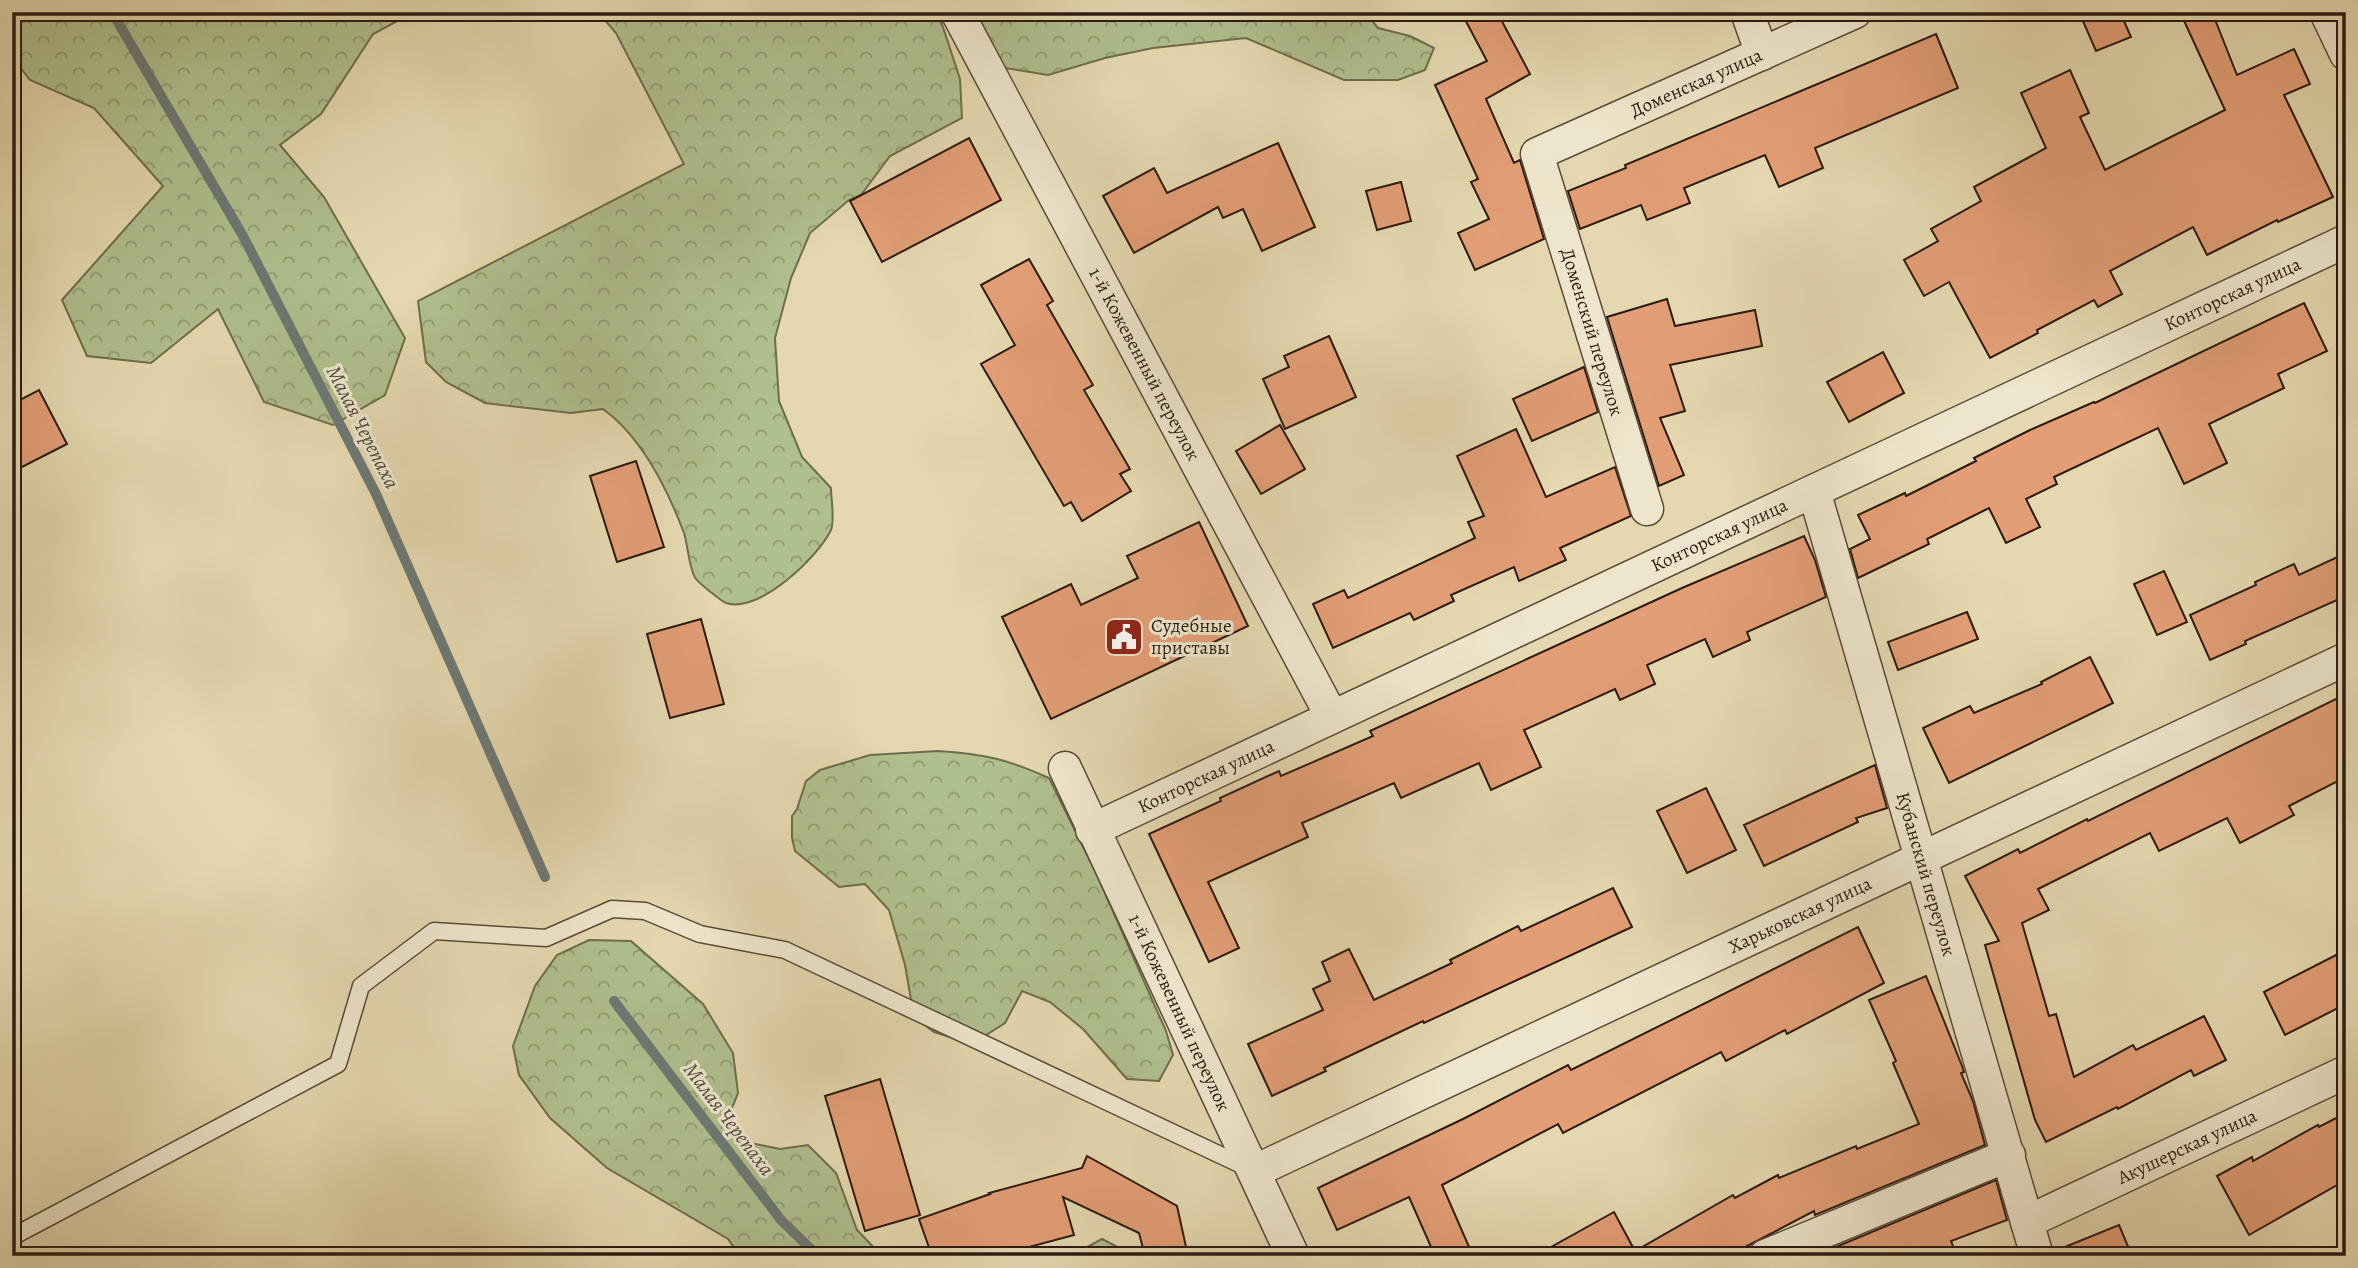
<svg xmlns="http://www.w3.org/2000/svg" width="2358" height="1268" font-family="Alegreya,serif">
	<defs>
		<pattern id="forest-crowns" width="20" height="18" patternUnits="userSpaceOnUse" patternTransform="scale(1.75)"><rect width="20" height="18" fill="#b0bf8e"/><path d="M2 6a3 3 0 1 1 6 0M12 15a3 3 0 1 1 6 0" fill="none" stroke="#8f9a73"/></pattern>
	</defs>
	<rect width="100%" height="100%" fill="#e5d8b0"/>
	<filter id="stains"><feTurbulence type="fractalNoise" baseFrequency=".00286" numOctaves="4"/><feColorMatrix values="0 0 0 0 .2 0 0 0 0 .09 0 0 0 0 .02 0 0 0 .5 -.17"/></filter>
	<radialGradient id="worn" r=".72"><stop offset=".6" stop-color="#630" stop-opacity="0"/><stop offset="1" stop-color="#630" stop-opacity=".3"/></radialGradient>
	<g fill="url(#forest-crowns)" stroke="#6e6c50" stroke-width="2">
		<path d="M 12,12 L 414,12 L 373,34 L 321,114 L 280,145 L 324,197 L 405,338 L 385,395 L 333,425 L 264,402 L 218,309 L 151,363 L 87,356 L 62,300 L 163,186 L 94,108 L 30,80 L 12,57 Z"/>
		<path d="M 598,12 L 938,12 L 960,79 L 962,118 L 890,156 L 861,195 L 849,200 L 810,233 L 791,278 L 775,338 L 779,401 L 802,457 L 831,488 C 831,499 835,520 831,530 C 818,557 759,614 726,603 C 721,601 699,583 696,579 C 689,570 688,545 684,533 C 667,488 642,437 603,409 L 571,413 L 485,403 L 446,382 L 426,362 L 418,301 L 684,164 L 616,33 Z"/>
		<path d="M 974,12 L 1365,12 L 1378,28 L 1410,36 L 1434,48 L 1425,70 L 1398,80 L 1344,80 L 1246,38 L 1153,48 L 1105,58 L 1048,75 L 999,67 Z"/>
		<path d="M 938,751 C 984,754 1007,759 1049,778 L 1096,873 L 1166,1031 L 1173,1055 L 1159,1081 L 1127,1079 L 1083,1029 L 1050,1002 L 1022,991 L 1005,1023 L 972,1044 L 934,1032 L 914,1017 L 905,965 L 889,910 L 865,884 L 839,887 L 795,851 L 792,838 L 792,816 L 797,809 L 806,781 L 820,770 L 870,755 Z"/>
		<path d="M 589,940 L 631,941 L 703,1004 L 733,1053 L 738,1093 L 728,1118 L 741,1141 L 780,1149 L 808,1145 L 836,1173 L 857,1230 L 882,1256 L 740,1256 L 728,1239 L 607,1168 L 550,1118 L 519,1075 L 513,1046 L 535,986 L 557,955 Z"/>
		<path d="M 1102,1239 L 1127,1252 L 1128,1256 L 1071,1256 Z"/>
	</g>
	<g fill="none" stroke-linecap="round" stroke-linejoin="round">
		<g stroke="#6d7974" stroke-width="10">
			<path d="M 112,12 L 243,236 L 376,494 L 545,877"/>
			<path d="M 614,1001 L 781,1220 L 818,1256"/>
		</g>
	</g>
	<g fill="#e39e76" stroke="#2c1a12" stroke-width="2">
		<path d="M 1461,12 L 1497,12 L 1530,74 L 1486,99 L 1514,163 L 1520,160 L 1544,239 L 1475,270 L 1458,233 L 1489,219 L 1471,182 L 1478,179 L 1435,85 L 1487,61 Z"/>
		<path d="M 2079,12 L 2120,12 L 2131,37 L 2096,51 Z"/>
		<path d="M 2180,12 L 2212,12 L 2237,75 L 2294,49 L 2310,84 L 2284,95 L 2333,197 L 2278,222 L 2277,220 L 2207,255 L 2193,227 L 2110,271 L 2122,294 L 2098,307 L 2094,300 L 2037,330 L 2038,333 L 1990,358 L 1949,282 L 1924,296 L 1904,260 L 1938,241 L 1931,229 L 1981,201 L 1974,187 L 2046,148 L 2021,93 L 2070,70 L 2089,113 L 2080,117 L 2105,170 L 2225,110 Z"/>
		<path d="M 1936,34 L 1958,88 L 1815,148 L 1823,168 L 1779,187 L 1765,155 L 1684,188 L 1690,203 L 1647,220 L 1641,205 L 1580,229 L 1568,191 L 1626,168 L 1625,165 Z"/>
		<path d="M 969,138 L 1001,200 L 882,262 L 850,201 Z"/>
		<path d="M 1278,143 L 1315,227 L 1262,251 L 1243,209 L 1223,218 L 1218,207 L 1134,253 L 1103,196 L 1154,168 L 1167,193 Z"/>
		<path d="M 1401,182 L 1411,221 L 1377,230 L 1366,191 Z"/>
		<path d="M 1029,259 L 1053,301 L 1047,305 L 1093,385 L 1084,390 L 1130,469 L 1120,474 L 1131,491 L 1082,521 L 1071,502 L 1064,506 L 981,364 L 1015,345 L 981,285 Z"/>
		<path d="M 1667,299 L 1675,326 L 1755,310 L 1762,346 L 1670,365 L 1685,411 L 1660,418 L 1684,475 L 1659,486 L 1607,317 Z"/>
		<path d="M 2304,303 L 2327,351 L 2278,374 L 2284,388 L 2209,424 L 2227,463 L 2184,484 L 2158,428 L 2054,477 L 2057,484 L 2026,499 L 2040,527 L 2006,543 L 1989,508 L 1927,539 L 1929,544 L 1858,578 L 1850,549 L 1870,539 L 1858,515 L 1905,493 L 1906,496 L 1976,461 L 1974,458 L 2030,430 L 2094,402 L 2095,403 Z"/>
		<path d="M 1329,336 L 1356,397 L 1285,429 L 1263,379 L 1289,367 L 1284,356 Z"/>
		<path d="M 1883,352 L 1904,393 L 1849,422 L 1827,382 Z"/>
		<path d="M 1584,367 L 1598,412 L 1532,441 L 1513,399 Z"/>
		<path d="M 39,390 L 67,444 L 12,472 L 12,404 Z"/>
		<path d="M 1280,425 L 1305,469 L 1261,494 L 1236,451 Z"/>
		<path d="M 1516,429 L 1546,497 L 1615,467 L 1631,516 L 1560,548 L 1566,560 L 1519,581 L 1514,567 L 1451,595 L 1454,601 L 1414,620 L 1410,613 L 1333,648 L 1313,604 L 1344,590 L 1348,598 L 1475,538 L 1468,522 L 1484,516 L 1457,456 Z"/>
		<path d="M 636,461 L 664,547 L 617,562 L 590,476 Z"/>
		<path d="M 1199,522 L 1248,626 L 1051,719 L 1002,617 L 1071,584 L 1081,605 L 1138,578 L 1127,556 Z"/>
		<path d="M 1804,536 L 1815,560 L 1826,597 L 1747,632 L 1750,640 L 1713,657 L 1705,639 L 1647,665 L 1655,684 L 1620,700 L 1615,689 L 1524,730 L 1541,767 L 1491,790 L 1479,763 L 1401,798 L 1394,783 L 1302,823 L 1308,837 L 1208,882 L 1239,948 L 1209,962 L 1149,834 L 1221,801 L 1220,798 L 1279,771 L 1281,776 L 1373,736 L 1370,731 L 1682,588 Z"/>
		<path d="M 2346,553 L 2346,596 L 2245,641 L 2246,644 L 2210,660 L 2190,615 L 2256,585 L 2255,582 L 2294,564 L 2299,575 Z"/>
		<path d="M 2164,571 L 2187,622 L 2157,635 L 2134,584 Z"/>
		<path d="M 1967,612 L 1978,639 L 1898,670 L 1888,642 Z"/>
		<path d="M 701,619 L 724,704 L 670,718 L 647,634 Z"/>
		<path d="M 2090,657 L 2113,703 L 1949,783 L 1923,728 L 1970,706 L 1974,713 L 2042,684 L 2041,682 Z"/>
		<path d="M 2346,694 L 2346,777 L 2289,806 L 2294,815 L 2240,843 L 2227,818 L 2159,851 L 2150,833 L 2038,889 L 2049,910 L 2022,923 L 2049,1016 L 2056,1014 L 2074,1077 L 2133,1045 L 2136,1050 L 2204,1016 L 2226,1060 L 2194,1076 L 2191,1070 L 2118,1109 L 2117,1107 L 2046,1142 L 2035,1120 L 1985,945 L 1999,941 L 1965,876 L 2018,849 L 2020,853 L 2087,819 L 2088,821 Z"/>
		<path d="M 1875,765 L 1887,808 L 1856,818 L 1858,822 L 1764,866 L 1744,825 Z"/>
		<path d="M 1706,788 L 1736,850 L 1687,873 L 1657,811 Z"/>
		<path d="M 1613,888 L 1632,927 L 1424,1023 L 1423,1021 L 1324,1068 L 1326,1071 L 1272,1096 L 1248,1044 L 1323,1010 L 1313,989 L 1330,981 L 1322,962 L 1349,949 L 1374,1000 L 1452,963 L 1450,960 L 1518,926 L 1521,931 Z"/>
		<path d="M 1858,927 L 1884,983 L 1787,1034 L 1785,1030 L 1726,1061 L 1721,1052 L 1563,1133 L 1558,1124 L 1442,1185 L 1473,1256 L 1435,1256 L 1409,1197 L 1337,1230 L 1318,1188 L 1463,1119 L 1568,1065 L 1571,1070 Z"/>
		<path d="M 2346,950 L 2346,1004 L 2285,1035 L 2264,992 Z"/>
		<path d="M 1926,976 L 1962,1066 L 1964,1072 L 1961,1073 L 1973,1101 L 1985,1145 L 1815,1215 L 1814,1211 L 1728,1256 L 1535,1256 L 1614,1212 L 1635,1251 L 1733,1195 L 1735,1198 L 1778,1175 L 1779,1178 L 1856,1146 L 1857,1149 L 1919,1124 L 1893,1063 L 1896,1061 L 1869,1000 Z"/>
		<path d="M 880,1079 L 920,1215 L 865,1231 L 825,1096 Z"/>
		<path d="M 2346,1113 L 2346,1180 L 2249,1235 L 2217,1176 L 2252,1157 L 2253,1161 L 2318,1125 L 2319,1127 Z"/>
		<path d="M 1087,1156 L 1177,1206 L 1188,1256 L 1145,1256 L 1139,1233 L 1063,1197 L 1074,1235 L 995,1256 L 932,1256 L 919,1219 L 990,1194 L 989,1193 L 1082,1168 Z"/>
		<path d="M 1996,1180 L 2007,1220 L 1951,1241 L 1957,1256 L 1834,1256 L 1831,1249 Z"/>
		<path d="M 2119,1225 L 2132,1256 L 2055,1256 L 2055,1251 Z"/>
	</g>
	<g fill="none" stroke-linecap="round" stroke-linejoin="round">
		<defs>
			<path id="service" d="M 12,1237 L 338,1064 L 361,986 L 434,931 L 546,938 L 612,909 L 645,911 L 700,934 L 785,950 L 1250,1169"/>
			<g id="minor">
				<path id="s1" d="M 957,12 L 1332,717"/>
				<path d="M 1747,12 L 1762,54"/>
				<path d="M 2326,12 L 2346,54"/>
				<path id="s2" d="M 1814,491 L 2037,1256"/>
				<path id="s3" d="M 1647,509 L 1537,154 L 1855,12"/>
				<path id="s4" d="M 1065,768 L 1293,1256"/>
				<path id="s5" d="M 1092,830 L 2346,241"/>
				<path id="s6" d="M 1255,1171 L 2346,659"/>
				<path id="s7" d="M 2027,1222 L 2346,1072"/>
				<path d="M 1765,1256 L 2009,1155"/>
			</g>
		</defs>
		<use href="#service" stroke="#5a4a3a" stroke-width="19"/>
		<use href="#minor" stroke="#5a4a3a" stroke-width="35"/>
		<use href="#service" stroke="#eee6cc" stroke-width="16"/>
		<use href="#minor" stroke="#eee6cc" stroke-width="32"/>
	</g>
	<defs>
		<symbol id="civic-square" viewBox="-11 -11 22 22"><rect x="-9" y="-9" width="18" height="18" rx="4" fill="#8f2418" stroke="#eee6cc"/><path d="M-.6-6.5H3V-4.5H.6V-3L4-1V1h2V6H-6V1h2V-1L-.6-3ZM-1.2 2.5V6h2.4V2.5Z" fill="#fff"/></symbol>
	</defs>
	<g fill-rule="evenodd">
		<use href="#civic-square" x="1102" y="615" width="44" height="44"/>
	</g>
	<g text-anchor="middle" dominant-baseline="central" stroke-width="6" stroke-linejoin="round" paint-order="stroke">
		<g font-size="19" fill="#2c1a12" stroke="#eee6cc">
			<text stroke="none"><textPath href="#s3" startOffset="546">Доменская улица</textPath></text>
			<text stroke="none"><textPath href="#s5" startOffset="1260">Конторская улица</textPath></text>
			<text transform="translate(1592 332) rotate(73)">Доменский переулок</text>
			<text stroke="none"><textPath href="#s1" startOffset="399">1-й Кожевенный переулок</textPath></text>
			<text stroke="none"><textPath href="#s5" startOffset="693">Конторская улица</textPath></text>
			<text stroke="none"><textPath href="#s5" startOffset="126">Конторская улица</textPath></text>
			<text stroke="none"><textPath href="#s2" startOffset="399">Кубанский переулок</textPath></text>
			<text stroke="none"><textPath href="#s6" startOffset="602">Харьковская улица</textPath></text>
			<text stroke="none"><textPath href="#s4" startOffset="270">1-й Кожевенный переулок</textPath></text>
			<text stroke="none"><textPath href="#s7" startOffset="177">Акушерская улица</textPath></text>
		</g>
		<g font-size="19" fill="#2c1a12" stroke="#eee6cc" text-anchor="start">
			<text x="1151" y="626">Судебные<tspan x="1151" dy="22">приставы</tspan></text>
		</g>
		<g font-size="21" font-style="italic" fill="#4d4943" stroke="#eee6cc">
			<text transform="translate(363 427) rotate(63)">Малая Черепаха</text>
			<text transform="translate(729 1119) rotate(53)">Малая Черепаха</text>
		</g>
	</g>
	<rect width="2358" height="1268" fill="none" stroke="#e5d8b0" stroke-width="42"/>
	<rect x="14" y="14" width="2330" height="1240" fill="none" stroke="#2c1a12" stroke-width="3.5"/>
	<rect x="21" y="21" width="2316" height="1226" fill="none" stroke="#2c1a12" stroke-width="2"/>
	<rect width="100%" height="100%" filter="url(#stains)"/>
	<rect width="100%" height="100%" fill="url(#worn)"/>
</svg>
